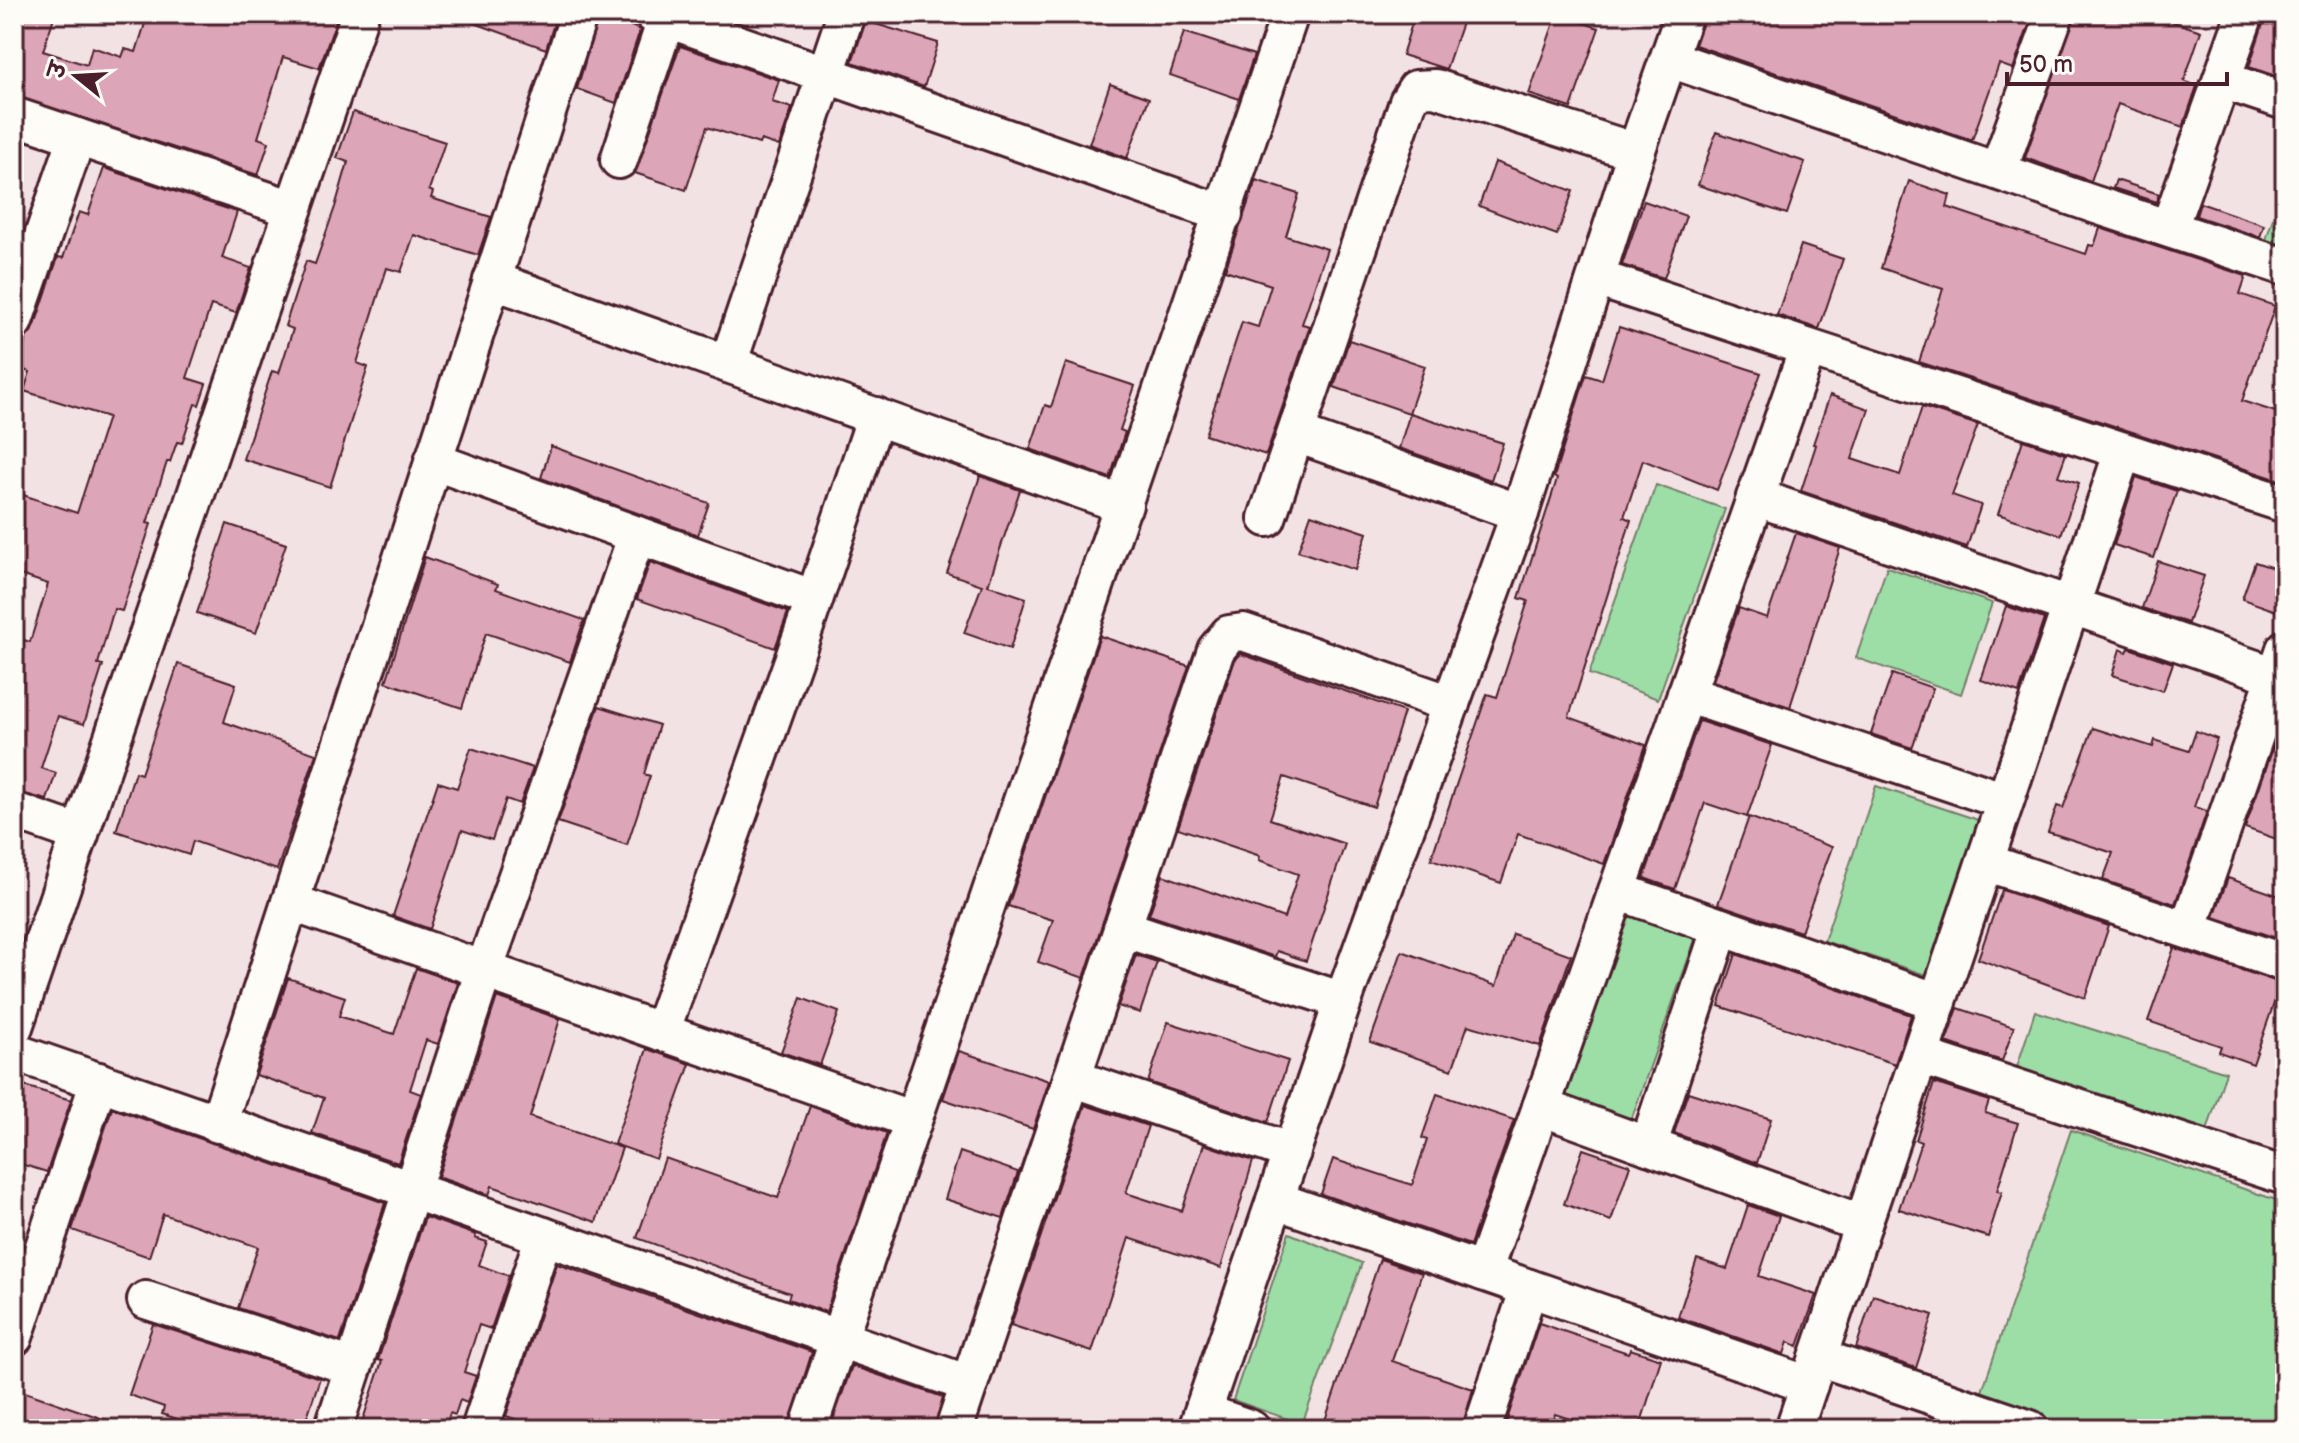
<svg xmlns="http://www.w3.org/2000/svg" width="2299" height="1443" font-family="'Balsamiq Sans','Playpen Sans Deva',sans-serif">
	<rect width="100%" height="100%" fill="#f3e2e4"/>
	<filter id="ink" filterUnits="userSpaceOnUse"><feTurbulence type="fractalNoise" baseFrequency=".0125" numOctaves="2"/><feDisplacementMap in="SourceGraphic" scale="16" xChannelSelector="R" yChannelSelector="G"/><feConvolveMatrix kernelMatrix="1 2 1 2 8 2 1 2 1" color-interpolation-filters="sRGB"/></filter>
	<g filter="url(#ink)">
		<g fill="#9ddea7" stroke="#747e69" stroke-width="2">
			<path d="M 2273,218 L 2285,223 L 2285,283 L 2255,274 Z"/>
			<path d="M 1656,485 L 1725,509 L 1658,699 L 1589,674 Z"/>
			<path d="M 1887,567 L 1992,603 L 1961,694 L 1856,658 Z"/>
			<path d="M 1876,786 L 1978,820 L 1926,975 L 1824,941 Z"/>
			<path d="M 1629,910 L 1697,934 L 1630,1123 L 1561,1099 Z"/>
			<path d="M 2035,1011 L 2226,1072 L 2207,1131 L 2016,1070 Z"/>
			<path d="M 2071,1130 L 2285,1203 L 2285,1429 L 2024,1429 L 1975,1412 Z"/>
			<path d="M 1289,1233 L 1362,1263 L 1302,1424 L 1233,1400 Z"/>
		</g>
		<g fill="#dda5b8" stroke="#4a1f2b" stroke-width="2">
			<path d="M 14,14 L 55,14 L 43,51 L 87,65 L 92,47 L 122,57 L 125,49 L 136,52 L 148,14 L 314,14 L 336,21 L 319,68 L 283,57 L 258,138 L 269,142 L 258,175 L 14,96 Z"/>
			<path d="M 462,14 L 557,14 L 546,49 L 461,18 Z"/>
			<path d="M 599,14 L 629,14 L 625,23 L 640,30 L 616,103 L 577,89 Z"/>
			<path d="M 1415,14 L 1465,14 L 1446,69 L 1402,55 Z"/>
			<path d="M 1557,14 L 1599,28 L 1571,108 L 1529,94 Z"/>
			<path d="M 1706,14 L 2033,14 L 2013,69 L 1999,64 L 1972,140 L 1695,45 Z"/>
			<path d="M 2075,14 L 2150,14 L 2201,31 L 2184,81 L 2197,86 L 2183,127 L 2118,104 L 2091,181 L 2025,158 Z"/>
			<path d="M 2265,18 L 2285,25 L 2285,79 L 2249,67 Z"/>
			<path d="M 866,21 L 938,43 L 924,87 L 852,62 Z"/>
			<path d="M 1184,32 L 1254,55 L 1239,99 L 1170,75 Z"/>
			<path d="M 680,46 L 779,80 L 772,102 L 792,108 L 779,146 L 761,140 L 759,144 L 707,127 L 686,190 L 635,173 Z"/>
			<path d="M 1110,84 L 1149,98 L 1127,158 L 1089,144 Z"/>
			<path d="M 353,112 L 445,142 L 429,190 L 433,192 L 431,198 L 491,217 L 478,255 L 414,235 L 401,272 L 387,268 L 357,363 L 368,367 L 330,487 L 243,459 L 272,371 L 279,373 L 293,329 L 285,326 L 306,261 L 315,264 L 335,207 L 348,162 L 337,158 Z"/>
			<path d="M 1716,132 L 1805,162 L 1787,214 L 1698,185 Z"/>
			<path d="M 1495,162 L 1573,191 L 1557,235 L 1479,206 Z"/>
			<path d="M 104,168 L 237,212 L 222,258 L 251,268 L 236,313 L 211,305 L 187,378 L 206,384 L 199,405 L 195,404 L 182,443 L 177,442 L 170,462 L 167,462 L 147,523 L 151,524 L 122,611 L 114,609 L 98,664 L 103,665 L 84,724 L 58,716 L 41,768 L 56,773 L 47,800 L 14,791 L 14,671 L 24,640 L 30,642 L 48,584 L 14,573 L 14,492 L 77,513 L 108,417 L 24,391 L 30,372 L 18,368 L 26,338 L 34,328 L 58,257 L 63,258 L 79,212 L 88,215 Z"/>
			<path d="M 1256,180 L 1299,194 L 1286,236 L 1327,249 L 1302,324 L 1310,326 L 1266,455 L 1205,435 L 1242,322 L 1258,327 L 1271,285 L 1225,270 Z"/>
			<path d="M 2116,180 L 2159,194 L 2156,202 L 2113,188 Z"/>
			<path d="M 1909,181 L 1950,195 L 1947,207 L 2086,254 L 2089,245 L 2094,246 L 2100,228 L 2246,276 L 2240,294 L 2275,306 L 2242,401 L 2285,415 L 2285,482 L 1919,362 L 1943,289 L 1881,268 Z"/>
			<path d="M 1644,201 L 1686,216 L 1664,278 L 1622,265 Z"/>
			<path d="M 2200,203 L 2264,225 L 2260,237 L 2196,216 Z"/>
			<path d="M 1801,245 L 1843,259 L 1819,329 L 1777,315 Z"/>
			<path d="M 1619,327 L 1761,373 L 1717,490 L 1643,460 L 1624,517 L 1631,520 L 1569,717 L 1646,745 L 1604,864 L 1518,834 L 1501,883 L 1431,859 L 1487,694 L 1497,697 L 1528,601 L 1519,598 L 1557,479 L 1554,477 L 1586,375 L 1602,380 Z"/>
			<path d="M 1349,340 L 1425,366 L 1409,413 L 1334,387 Z"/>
			<path d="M 1066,363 L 1135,386 L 1120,430 L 1125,432 L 1110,478 L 1030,449 L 1045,405 L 1051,407 Z"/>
			<path d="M 1830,395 L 1869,409 L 1852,459 L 1900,475 L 1922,407 L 1978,425 L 1952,495 L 1981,505 L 1967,547 L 1801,491 L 1816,445 L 1813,444 Z"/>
			<path d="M 1410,413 L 1503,443 L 1491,480 L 1399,448 Z"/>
			<path d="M 2023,440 L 2066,454 L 2058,476 L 2079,483 L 2061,535 L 1998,514 Z"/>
			<path d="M 551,446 L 709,503 L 698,535 L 541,478 Z"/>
			<path d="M 980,476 L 1020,490 L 988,585 L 1026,598 L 1010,649 L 964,633 L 982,585 L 947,573 Z"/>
			<path d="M 2136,477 L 2177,491 L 2154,558 L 2114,545 Z"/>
			<path d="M 1311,514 L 1367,533 L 1355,570 L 1298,551 Z"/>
			<path d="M 227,524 L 286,544 L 256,633 L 197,613 Z"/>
			<path d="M 1796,533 L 1840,548 L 1790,707 L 1713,681 L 1739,608 L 1767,618 Z"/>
			<path d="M 425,557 L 498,584 L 496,589 L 584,620 L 570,662 L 486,633 L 462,708 L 386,682 Z"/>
			<path d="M 2158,561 L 2204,576 L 2188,623 L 2142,608 Z"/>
			<path d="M 650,562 L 788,612 L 775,648 L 637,599 Z"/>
			<path d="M 2255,562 L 2285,572 L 2285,614 L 2242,599 Z"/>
			<path d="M 2006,606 L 2044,619 L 2019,693 L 1981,680 Z"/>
			<path d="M 1100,636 L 1189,666 L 1084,978 L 1038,962 L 1053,920 L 1008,906 Z"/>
			<path d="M 2129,648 L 2173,663 L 2163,691 L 2112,675 L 2120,649 L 2127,652 Z"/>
			<path d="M 1241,654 L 1404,712 L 1374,807 L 1284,777 L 1270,819 L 1345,844 L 1306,961 L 1277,951 L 1275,957 L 1149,915 L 1163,875 L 1284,918 L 1298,874 L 1259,860 L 1260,856 L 1178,828 L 1235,660 Z"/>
			<path d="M 178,664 L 236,684 L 224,722 L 316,754 L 277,870 L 193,841 L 189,855 L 116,831 L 135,772 L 141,774 Z"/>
			<path d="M 1892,674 L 1933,688 L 1912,748 L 1871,734 Z"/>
			<path d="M 599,706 L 659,725 L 644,774 L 650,776 L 627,845 L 558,822 Z"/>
			<path d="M 2284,717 L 2285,718 L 2285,842 L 2245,828 Z"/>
			<path d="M 1699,721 L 1772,745 L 1747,817 L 1705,803 L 1675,889 L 1644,878 Z"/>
			<path d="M 2093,728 L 2153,747 L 2155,740 L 2189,751 L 2196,731 L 2217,739 L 2194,807 L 2207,811 L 2175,904 L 2103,880 L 2113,853 L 2048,832 L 2057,806 L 2063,808 Z"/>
			<path d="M 471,748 L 533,768 L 520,804 L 506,799 L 492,840 L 462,830 L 430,929 L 393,916 L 438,782 L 457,788 Z"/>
			<path d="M 1749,817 L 1832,847 L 1801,932 L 1718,904 Z"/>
			<path d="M 2228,878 L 2285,898 L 2285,941 L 2214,917 Z"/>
			<path d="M 2002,890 L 2109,926 L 2085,998 L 1978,959 Z"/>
			<path d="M 1513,934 L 1571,955 L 1540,1046 L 1468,1025 L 1452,1070 L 1370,1042 L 1402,951 L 1496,986 Z"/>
			<path d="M 2174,948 L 2281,983 L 2253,1064 L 2219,1052 L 2221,1046 L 2148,1021 Z"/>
			<path d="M 1736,954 L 1911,1015 L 1895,1064 L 1719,1006 Z"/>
			<path d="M 1136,955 L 1157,962 L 1140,1013 L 1118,1006 Z"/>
			<path d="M 416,968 L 458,983 L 438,1044 L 426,1040 L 410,1090 L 421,1094 L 398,1163 L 312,1133 L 324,1098 L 256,1075 L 288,978 L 345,997 L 339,1016 L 394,1034 Z"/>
			<path d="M 497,997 L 560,1019 L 530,1117 L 622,1148 L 596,1222 L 492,1186 L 489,1195 L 438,1177 Z"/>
			<path d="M 801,998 L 839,1012 L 820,1065 L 781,1052 Z"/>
			<path d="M 1958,1008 L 2014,1027 L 2002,1061 L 1946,1042 Z"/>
			<path d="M 1168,1022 L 1288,1061 L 1268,1122 L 1148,1082 Z"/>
			<path d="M 647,1049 L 690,1064 L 656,1159 L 614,1144 Z"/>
			<path d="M 959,1051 L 1049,1081 L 1033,1129 L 943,1099 Z"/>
			<path d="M 14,1083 L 71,1100 L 47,1172 L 14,1162 Z"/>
			<path d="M 1934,1083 L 1989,1101 L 1985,1113 L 2018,1123 L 1997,1191 L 2002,1192 L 1988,1237 L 1899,1209 L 1921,1142 L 1916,1140 Z"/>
			<path d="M 1688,1092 L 1771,1119 L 1757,1163 L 1674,1133 Z"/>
			<path d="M 1437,1094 L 1514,1120 L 1470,1245 L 1321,1194 L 1333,1159 L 1412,1185 L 1427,1140 L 1422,1138 Z"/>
			<path d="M 1085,1105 L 1148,1126 L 1126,1193 L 1182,1211 L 1204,1144 L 1253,1161 L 1221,1268 L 1129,1238 L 1092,1352 L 1011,1325 Z"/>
			<path d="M 810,1106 L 887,1133 L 826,1312 L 788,1299 L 790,1293 L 637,1238 L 665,1158 L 778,1198 Z"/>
			<path d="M 112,1108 L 385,1203 L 340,1341 L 238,1308 L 258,1247 L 163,1214 L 149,1257 L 72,1230 Z"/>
			<path d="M 1583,1149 L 1630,1165 L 1611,1221 L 1564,1204 Z"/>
			<path d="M 960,1152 L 1018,1172 L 1003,1218 L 945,1199 Z"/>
			<path d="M 1748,1205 L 1779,1216 L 1759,1276 L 1816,1295 L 1798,1346 L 1788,1342 L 1784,1354 L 1678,1317 L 1697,1259 L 1727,1269 Z"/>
			<path d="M 425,1217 L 476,1235 L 475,1238 L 487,1242 L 479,1265 L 509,1276 L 491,1329 L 479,1325 L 464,1372 L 476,1376 L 467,1403 L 460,1400 L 455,1415 L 450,1413 L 445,1429 L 360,1429 L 382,1361 L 378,1360 Z"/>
			<path d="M 1380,1259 L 1422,1273 L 1392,1361 L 1473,1389 L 1462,1429 L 1322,1429 Z"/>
			<path d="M 557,1264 L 812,1352 L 788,1429 L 545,1429 L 506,1416 Z"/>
			<path d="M 1873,1295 L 1933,1315 L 1916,1368 L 1856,1348 Z"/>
			<path d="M 1539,1323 L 1628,1353 L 1630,1349 L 1661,1359 L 1639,1429 L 1600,1429 L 1555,1414 L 1550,1429 L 1504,1429 Z"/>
			<path d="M 153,1324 L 320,1378 L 303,1429 L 208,1429 L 162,1414 L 164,1407 L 129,1395 Z"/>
			<path d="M 852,1366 L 943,1397 L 934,1429 L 830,1429 Z"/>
			<path d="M 22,1391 L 121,1425 L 121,1429 L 14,1429 L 14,1414 Z"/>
		</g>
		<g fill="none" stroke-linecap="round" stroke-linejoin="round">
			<defs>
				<g id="minor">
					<path d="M 653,14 L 1224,214"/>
					<path d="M 1670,59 L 2093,204 L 2285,267"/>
					<path d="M 2222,80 L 2285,101"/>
					<path d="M 14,116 L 293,209"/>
					<path d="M 619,160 L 668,14"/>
					<path d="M 1998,171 L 2055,14"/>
					<path d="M 2169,228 L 2245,14"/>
					<path d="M 1596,278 L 2285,504"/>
					<path d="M 492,280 L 1124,505"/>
					<path d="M 14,321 L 77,137"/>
					<path d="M 728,364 L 846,14"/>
					<path d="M 1297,434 L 1520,513"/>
					<path d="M 433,461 L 814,599"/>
					<path d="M 1755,497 L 2276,676"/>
					<path d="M 1267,518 L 1408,102 L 1416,89 L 1435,88 L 1636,152"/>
					<path d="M 1686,694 L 2005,801"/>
					<path d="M 14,811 L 80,834"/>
					<path d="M 1985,862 L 2285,963"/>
					<path d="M 1617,891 L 1938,1002"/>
					<path d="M 290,902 L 913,1120"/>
					<path d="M 1122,928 L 1343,1001"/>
					<path d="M 2188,929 L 2285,649"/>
					<path d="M 14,1027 L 360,14"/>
					<path d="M 661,1032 L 806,624 L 876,416"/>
					<path d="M 14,1052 L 969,1384"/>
					<path d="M 1920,1056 L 2285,1176"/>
					<path d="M 1072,1078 L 1292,1152"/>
					<path d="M 1541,1107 L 1863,1224"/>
					<path d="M 218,1124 L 579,14"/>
					<path d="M 1648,1146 L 1721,927"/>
					<path d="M 1275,1200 L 1809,1385"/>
					<path d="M 1483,1272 L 1808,348"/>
					<path d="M 146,1300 L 353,1367"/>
					<path d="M 14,1337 L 99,1081"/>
					<path d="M 1818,1357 L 2030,1429"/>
					<path d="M 1203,1412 L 1251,1429"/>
					<path d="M 333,1429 L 484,970 L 637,535"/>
					<path d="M 480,1429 L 544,1236"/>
					<path d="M 808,1429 L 1290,14"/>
					<path d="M 954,1429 L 1216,650 L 1229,634 L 1243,632 L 1451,704"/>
					<path d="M 1197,1429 L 1343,1001 L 1520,513 L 1636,152 L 1684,14"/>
					<path d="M 1482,1429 L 1529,1288"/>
					<path d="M 1794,1429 L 2123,451"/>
				</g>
			</defs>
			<use href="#minor" stroke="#4a1f2b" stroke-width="42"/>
			<use href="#minor" stroke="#fdfcf7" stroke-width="36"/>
		</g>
	</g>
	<rect width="2299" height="1443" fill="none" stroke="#fdfcf7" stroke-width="48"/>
	<rect x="24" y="24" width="2251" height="1395" fill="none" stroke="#4a1f2b" stroke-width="3" filter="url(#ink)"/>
	<g transform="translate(76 76) rotate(288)" stroke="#fdfcf7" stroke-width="6" paint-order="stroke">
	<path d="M0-6L14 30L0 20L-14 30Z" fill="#4a1f2b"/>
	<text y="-12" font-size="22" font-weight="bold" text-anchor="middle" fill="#4a1f2b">उ</text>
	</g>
	<path d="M2007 72v12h220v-12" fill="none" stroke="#4a1f2b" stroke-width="4"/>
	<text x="2019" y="72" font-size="24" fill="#4a1f2b" stroke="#fdfcf7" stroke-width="6" paint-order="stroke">50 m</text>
</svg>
